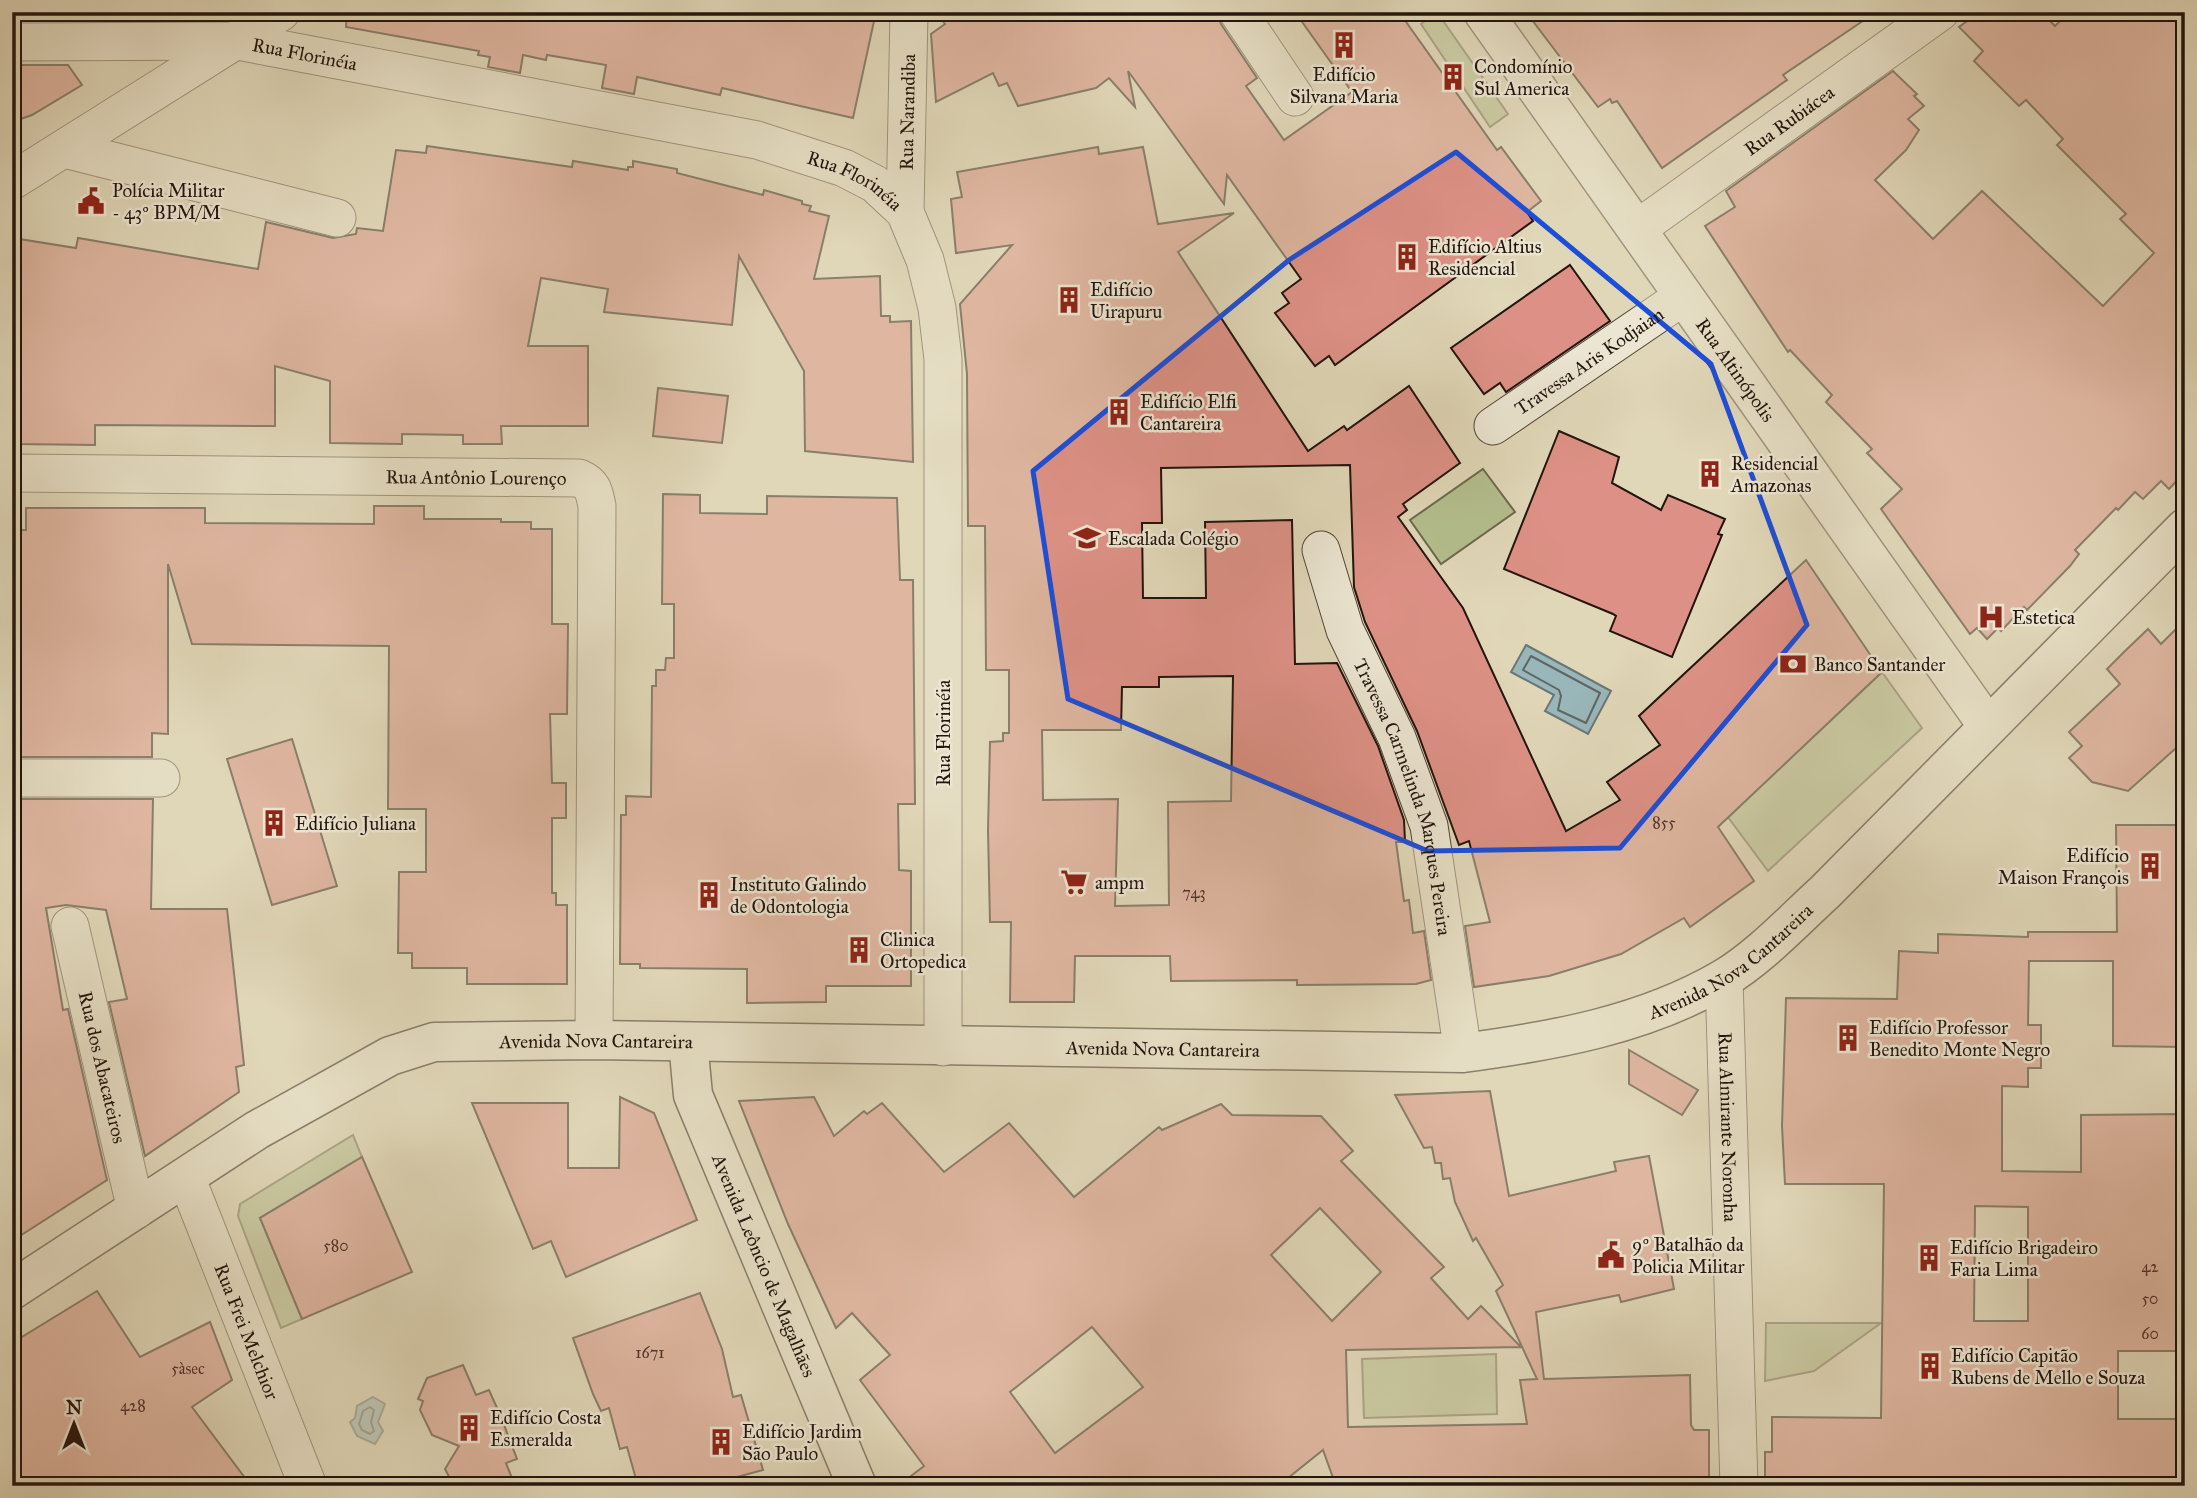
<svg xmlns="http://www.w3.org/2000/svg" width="2197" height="1498" font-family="'IM FELL Great Primer',serif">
	<rect width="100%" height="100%" fill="#e0d7b8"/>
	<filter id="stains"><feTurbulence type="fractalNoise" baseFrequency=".00286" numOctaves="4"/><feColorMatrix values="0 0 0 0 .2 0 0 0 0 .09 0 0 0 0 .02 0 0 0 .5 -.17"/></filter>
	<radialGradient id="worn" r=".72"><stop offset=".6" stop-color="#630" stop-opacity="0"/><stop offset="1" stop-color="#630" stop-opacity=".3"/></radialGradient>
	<g fill="#b4be8e" stroke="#6c694e" stroke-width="2">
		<path d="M 1437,12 L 1508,114 L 1490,127 L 1421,24 Z"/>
		<path d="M 1483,469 L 1515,512 L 1441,564 L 1410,520 Z"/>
		<path d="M 1882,672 L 1922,728 L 1768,871 L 1728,817 Z"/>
		<path d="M 353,1135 L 362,1157 L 260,1218 L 302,1319 L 281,1328 L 238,1216 L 240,1204 Z"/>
		<path d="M 1766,1323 L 1881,1323 L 1814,1371 L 1765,1381 Z"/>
		<path d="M 1496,1354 L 1497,1414 L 1364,1418 L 1362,1359 Z"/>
	</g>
	<g fill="#99b7ba" stroke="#6a7675" stroke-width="2">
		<path d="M 1526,645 L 1611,691 L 1588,734 L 1545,711 L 1554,695 L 1511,672 Z"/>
		<path d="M 373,1397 L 385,1404 L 378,1422 L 383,1431 L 375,1444 L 357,1436 L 350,1422 L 355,1418 L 357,1406 Z"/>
	</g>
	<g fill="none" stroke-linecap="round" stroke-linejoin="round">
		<g stroke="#5e6664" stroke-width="2">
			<path d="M 1531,656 L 1600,693 L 1586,723 L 1558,710 L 1561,696 L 1559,690 L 1523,670 Z"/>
			<path d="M 370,1407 L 374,1410 L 371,1422 L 374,1431 L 370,1434 L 362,1430 L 359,1424 L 363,1411 Z"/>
		</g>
	</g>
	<g fill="#dd9186" stroke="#23140e" stroke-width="2" fill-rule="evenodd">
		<path d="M 347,12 L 876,12 L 853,118 L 722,88 L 720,95 L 637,77 L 634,94 L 602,88 L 606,65 L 547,55 L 546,60 L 523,55 L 520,73 L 488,67 L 490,57 L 478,55 L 479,51 L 346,27 Z"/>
		<path d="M 936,12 L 1217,12 L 1221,24 L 1257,78 L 1246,86 L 1284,140 L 1352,92 L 1295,12 L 1399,12 L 1497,150 L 1501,147 L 1541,201 L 1527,212 L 1533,221 L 1335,365 L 1329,356 L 1315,366 L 1275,313 L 1289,303 L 1282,293 L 1301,279 L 1227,175 L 1224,204 L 1128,71 L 1135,107 L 1109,78 L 1096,88 L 1018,106 L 1007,83 L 999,86 L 993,73 L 936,102 L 931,34 L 945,24 Z"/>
		<path d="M 1526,12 L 1876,12 L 1783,75 L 1787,80 L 1662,168 L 1617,101 L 1612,103 L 1610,99 L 1598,107 Z"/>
		<path d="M 1980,12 L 2041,12 L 2055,26 L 2069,12 L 2185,12 L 2185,472 L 2169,489 L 2161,481 L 2143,499 L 2135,492 L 2118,510 L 2116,508 L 2075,550 L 2079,554 L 2070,566 L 2027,610 L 2024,607 L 2001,631 L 1998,628 L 1987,639 L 1977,628 L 1970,634 L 1881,509 L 1902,489 L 1867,453 L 1872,449 L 1826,402 L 1832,395 L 1790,350 L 1788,352 L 1705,226 L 1735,207 L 1726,191 L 1893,71 L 1917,94 L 1914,96 L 1924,106 L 1908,119 L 1919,130 L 1906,150 L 1875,180 L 1933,239 L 1982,191 L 2103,306 L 2154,253 L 2120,219 L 2126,214 L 2057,145 L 2063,139 L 2026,100 L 2019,106 L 1974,61 L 1983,51 L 1959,27 Z"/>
		<path d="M 12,65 L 68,65 L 82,85 L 32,115 L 12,122 Z"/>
		<path d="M 427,146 L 572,167 L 573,161 L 628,170 L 628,167 L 633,167 L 633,161 L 677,169 L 677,173 L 763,195 L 764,190 L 802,201 L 802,204 L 811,206 L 809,211 L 829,216 L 814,279 L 880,276 L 881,316 L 890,316 L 890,322 L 911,321 L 913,462 L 805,451 L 804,371 L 739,256 L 732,325 L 604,312 L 608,289 L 541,278 L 528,346 L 588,346 L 588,426 L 501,426 L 502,444 L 463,444 L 463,435 L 402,434 L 402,444 L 330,443 L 330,381 L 275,366 L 275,426 L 95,425 L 95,445 L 16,444 L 16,419 L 12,419 L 12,280 L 19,239 L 76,248 L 78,238 L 258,269 L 266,222 L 333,238 L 356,234 L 357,228 L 383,231 L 396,150 L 426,153 Z"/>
		<path d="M 1098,147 L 1099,154 L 1143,147 L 1158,224 L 1234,213 L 1178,252 L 1308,451 L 1344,426 L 1347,430 L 1409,386 L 1460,463 L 1403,504 L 1407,510 L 1398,517 L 1463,608 L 1566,831 L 1620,800 L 1607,782 L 1660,745 L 1639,716 L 1806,560 L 1882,672 L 1718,827 L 1754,881 L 1690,927 L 1684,918 L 1621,954 L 1549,976 L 1474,987 L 1465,926 L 1490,922 L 1469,841 L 1459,845 L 1417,731 L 1365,622 L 1354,587 L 1350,465 L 1161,468 L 1162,523 L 1142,523 L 1143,598 L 1206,598 L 1205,522 L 1292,520 L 1295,664 L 1337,663 L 1378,746 L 1404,820 L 1405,842 L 1396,842 L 1404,901 L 1409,900 L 1413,933 L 1424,931 L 1431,980 L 1416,984 L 1297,985 L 1297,980 L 1171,981 L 1170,956 L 1075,956 L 1074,1002 L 1010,1002 L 1011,922 L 990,922 L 988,830 L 990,742 L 1003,741 L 1003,733 L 1009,733 L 1009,670 L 986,670 L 985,526 L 968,526 L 967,374 L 960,304 L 1012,245 L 956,253 L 951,199 L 962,197 L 957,172 ZM 1233,676 L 1231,801 L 1168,802 L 1169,905 L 1115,906 L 1118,799 L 1043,800 L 1042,730 L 1121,730 L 1122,687 L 1159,687 L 1159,677 Z"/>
		<path d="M 1570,265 L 1610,321 L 1506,392 L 1500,383 L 1484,394 L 1451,348 Z"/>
		<path d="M 658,388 L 728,396 L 722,443 L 653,436 Z"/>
		<path d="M 1559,431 L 1619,457 L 1612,483 L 1661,510 L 1668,495 L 1725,519 L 1718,534 L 1722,535 L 1672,657 L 1610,631 L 1616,616 L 1613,614 L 1504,569 Z"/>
		<path d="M 663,494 L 700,495 L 700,513 L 767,514 L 767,496 L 897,498 L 900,580 L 913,580 L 915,804 L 898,804 L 899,870 L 911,871 L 911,986 L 826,986 L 826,1002 L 747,1003 L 747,969 L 640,968 L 640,964 L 620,964 L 621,815 L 626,815 L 626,796 L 651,797 L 652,686 L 656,686 L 656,670 L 665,670 L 666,658 L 674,658 L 674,604 L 662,604 Z"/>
		<path d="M 374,506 L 424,506 L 424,519 L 501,519 L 501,522 L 531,522 L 531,529 L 552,529 L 552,624 L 568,624 L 567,714 L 550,714 L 552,783 L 566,783 L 566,818 L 552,818 L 552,893 L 556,893 L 556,905 L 567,905 L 567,984 L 467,984 L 467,968 L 412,968 L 412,953 L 398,953 L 399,872 L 426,872 L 426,809 L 388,809 L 389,646 L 192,644 L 168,564 L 168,734 L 152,733 L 152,757 L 12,757 L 12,530 L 26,530 L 26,508 L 205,508 L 205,523 L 374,524 Z"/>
		<path d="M 2185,620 L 2185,740 L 2128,791 L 2092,782 L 2069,758 L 2082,746 L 2069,732 L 2120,684 L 2107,669 L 2125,651 L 2148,629 L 2161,644 Z"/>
		<path d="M 292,739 L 337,886 L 272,905 L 227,759 Z"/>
		<path d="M 12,799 L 153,799 L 151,909 L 227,909 L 244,1065 L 236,1067 L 239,1092 L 145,1156 L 109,1002 L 127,999 L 106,910 L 66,905 L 46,908 L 63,1010 L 68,1009 L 107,1180 L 12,1241 Z"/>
		<path d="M 2116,825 L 2185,825 L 2185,1047 L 2113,1046 L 2113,961 L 2029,961 L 2028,1025 L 2041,1025 L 2041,1068 L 2028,1068 L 2028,1087 L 2002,1086 L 2002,1171 L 2081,1172 L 2081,1115 L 2185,1114 L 2185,1351 L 2118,1351 L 2118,1419 L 2179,1419 L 2179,1486 L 1765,1486 L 1765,1452 L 1772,1452 L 1772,1417 L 1881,1418 L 1884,1184 L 1785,1184 L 1782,1126 L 1786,998 L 1897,999 L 1899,951 L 1938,953 L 1938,934 L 2028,937 L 2028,932 L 2117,932 ZM 1975,1206 L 2028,1207 L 2028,1321 L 1974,1321 Z"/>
		<path d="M 1629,1050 L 1698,1090 L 1682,1115 L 1629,1084 Z"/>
		<path d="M 1490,1091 L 1509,1196 L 1616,1171 L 1614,1162 L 1649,1156 L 1674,1289 L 1621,1302 L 1619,1295 L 1536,1312 L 1544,1379 L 1690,1375 L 1691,1425 L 1694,1430 L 1709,1430 L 1709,1486 L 1336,1486 L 1323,1450 L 1278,1486 L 898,1486 L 924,1466 L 860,1380 L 890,1355 L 852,1313 L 836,1328 L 788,1224 L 739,1101 L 814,1097 L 834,1136 L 864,1111 L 867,1114 L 882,1103 L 944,1172 L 1009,1123 L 1074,1197 L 1159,1127 L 1162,1130 L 1221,1104 L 1232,1115 L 1321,1116 L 1353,1151 L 1341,1161 L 1444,1267 L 1431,1278 L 1468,1319 L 1481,1306 L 1521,1347 L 1346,1350 L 1348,1427 L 1527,1424 L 1520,1380 L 1537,1379 L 1496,1291 L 1503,1285 L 1476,1238 L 1473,1241 L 1455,1202 L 1450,1178 L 1443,1179 L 1441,1163 L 1435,1163 L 1432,1147 L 1424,1148 L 1395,1095 ZM 1320,1208 L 1381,1272 L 1332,1321 L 1271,1255 ZM 1092,1327 L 1143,1387 L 1055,1453 L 1010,1392 Z"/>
		<path d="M 620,1097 L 654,1113 L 697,1220 L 566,1277 L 551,1241 L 533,1249 L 472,1103 L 568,1103 L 568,1168 L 619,1168 Z"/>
		<path d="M 362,1157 L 412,1272 L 302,1319 L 260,1218 Z"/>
		<path d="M 97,1291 L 140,1357 L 210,1322 L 232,1380 L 192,1407 L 251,1486 L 12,1486 L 12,1343 Z"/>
		<path d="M 700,1293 L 722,1349 L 733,1397 L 741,1395 L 763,1470 L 704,1486 L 638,1486 L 627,1447 L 620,1449 L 609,1408 L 601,1411 L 593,1394 L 573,1338 Z"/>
		<path d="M 463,1365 L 476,1395 L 489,1390 L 501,1417 L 517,1459 L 506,1463 L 515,1486 L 454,1486 L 445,1469 L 459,1446 L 432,1435 L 420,1410 L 423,1401 L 418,1399 L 427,1378 Z"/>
	</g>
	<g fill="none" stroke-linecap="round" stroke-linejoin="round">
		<defs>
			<g id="minor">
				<path d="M 1238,12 L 1295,97"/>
				<path id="s1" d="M 12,42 L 238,41 L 757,140 L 844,168 L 875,184 L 905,212 L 925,260 L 937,308 L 943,359 L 943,1047"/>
				<path d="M 65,149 L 337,218"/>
				<path d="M 12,181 L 281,12"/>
				<path id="s2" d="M 905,212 L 909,12"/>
				<path id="s3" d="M 1637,229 L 1940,12"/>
				<path id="s4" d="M 1493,426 L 1684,296"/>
				<path id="s5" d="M 12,473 L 579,478 C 593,484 594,491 597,506 L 594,1040"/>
				<path id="s6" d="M 1321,550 L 1345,630 L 1397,738 L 1429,826 L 1463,1053"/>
				<path d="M 12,778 L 161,778"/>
				<path id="s7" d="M 70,926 L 136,1210"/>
				<path id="s8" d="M 1724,978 L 1739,1486"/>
				<path id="s9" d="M 186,1177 L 308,1486"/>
			</g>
			<g id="tertiary">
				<path id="s10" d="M 1483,12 L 1987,725"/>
			</g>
			<g id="secondary">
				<path id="s11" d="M 688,1042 L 693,1095 L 857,1486"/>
				<path id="s12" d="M 12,1290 L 257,1130 L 390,1056 L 434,1042 L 594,1040 L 1463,1053 C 1553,1041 1644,1025 1723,979 C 1760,957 1793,921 1825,892 L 2185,528"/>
			</g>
		</defs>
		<use href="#minor" stroke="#524538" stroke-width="39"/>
		<use href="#tertiary" stroke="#524538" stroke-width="41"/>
		<use href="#secondary" stroke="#23140e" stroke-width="41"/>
		<use href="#minor" stroke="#ebe5d1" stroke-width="37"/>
		<use href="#tertiary" stroke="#ebe5d1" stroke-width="38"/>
		<use href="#secondary" stroke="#ebe5d1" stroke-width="38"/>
	</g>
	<path d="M0 0H2197V1498H0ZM 1456,152 L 1711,364 L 1807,625 L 1620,848 L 1428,851 L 1068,699 L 1033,471 L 1289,260 Z" fill="#e0d7b8" fill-opacity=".55" fill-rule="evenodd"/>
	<path fill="none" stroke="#1d4ed8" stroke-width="5" stroke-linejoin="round" d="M 1456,152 L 1711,364 L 1807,625 L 1620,848 L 1428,851 L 1068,699 L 1033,471 L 1289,260 Z"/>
	<defs>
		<symbol id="building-bare" viewBox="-9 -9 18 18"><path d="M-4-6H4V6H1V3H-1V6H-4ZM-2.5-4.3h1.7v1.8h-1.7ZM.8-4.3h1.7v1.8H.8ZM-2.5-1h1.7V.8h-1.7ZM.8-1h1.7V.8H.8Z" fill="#8f2418" stroke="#ebe5d1" stroke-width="2.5" paint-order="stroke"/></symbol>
		<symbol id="civic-bare" viewBox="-9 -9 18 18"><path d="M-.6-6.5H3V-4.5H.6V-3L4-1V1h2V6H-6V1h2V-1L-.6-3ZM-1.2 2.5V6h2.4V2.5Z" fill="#8f2418" stroke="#ebe5d1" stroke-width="2.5" paint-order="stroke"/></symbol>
		<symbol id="school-bare" viewBox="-9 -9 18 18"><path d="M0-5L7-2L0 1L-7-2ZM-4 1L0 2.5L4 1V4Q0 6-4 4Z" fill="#8f2418" stroke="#ebe5d1" stroke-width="2.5" paint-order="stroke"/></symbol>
		<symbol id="hospital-bare" viewBox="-9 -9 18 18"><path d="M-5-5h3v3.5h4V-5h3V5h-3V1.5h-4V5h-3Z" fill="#8f2418" stroke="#ebe5d1" stroke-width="2.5" paint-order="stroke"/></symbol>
		<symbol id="bank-bare" viewBox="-9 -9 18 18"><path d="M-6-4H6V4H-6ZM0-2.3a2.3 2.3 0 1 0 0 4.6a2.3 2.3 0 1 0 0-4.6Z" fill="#8f2418" stroke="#ebe5d1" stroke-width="2.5" paint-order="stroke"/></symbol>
		<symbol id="supermarket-bare" viewBox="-9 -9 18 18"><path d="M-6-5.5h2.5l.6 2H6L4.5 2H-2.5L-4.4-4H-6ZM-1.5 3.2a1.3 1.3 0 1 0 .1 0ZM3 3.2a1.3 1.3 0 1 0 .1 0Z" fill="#8f2418" stroke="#ebe5d1" stroke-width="2.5" paint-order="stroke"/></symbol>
	</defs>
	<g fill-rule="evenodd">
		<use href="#building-bare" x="1325" y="26" width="38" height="38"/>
		<use href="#building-bare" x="1434" y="58" width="38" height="38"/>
		<use href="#civic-bare" x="72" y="182" width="38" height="38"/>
		<use href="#building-bare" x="1388" y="238" width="38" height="38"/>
		<use href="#building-bare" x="1050" y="281" width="38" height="38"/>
		<use href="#building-bare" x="1100" y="393" width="38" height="38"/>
		<use href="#building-bare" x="1691" y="455" width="38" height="38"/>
		<use href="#school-bare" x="1068" y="519" width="38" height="38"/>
		<use href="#hospital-bare" x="1972" y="598" width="38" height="38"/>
		<use href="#bank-bare" x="1774" y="645" width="38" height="38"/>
		<use href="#building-bare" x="255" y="804" width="38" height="38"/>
		<use href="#building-bare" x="2131" y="847" width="38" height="38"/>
		<use href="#supermarket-bare" x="1055" y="863" width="38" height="38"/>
		<use href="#building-bare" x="690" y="876" width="38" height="38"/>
		<use href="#building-bare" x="840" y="931" width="38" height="38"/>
		<use href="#building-bare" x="1829" y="1019" width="38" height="38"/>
		<use href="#civic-bare" x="1592" y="1236" width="38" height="38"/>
		<use href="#building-bare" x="1910" y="1239" width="38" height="38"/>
		<use href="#building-bare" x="1911" y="1347" width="38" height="38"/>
		<use href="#building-bare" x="450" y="1409" width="38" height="38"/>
		<use href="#building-bare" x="702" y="1423" width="38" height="38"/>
	</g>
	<g text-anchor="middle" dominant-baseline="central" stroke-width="5" stroke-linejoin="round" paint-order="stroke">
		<g font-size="16" fill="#52332c">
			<text x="1664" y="822">855</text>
			<text x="1194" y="892">743</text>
			<text x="336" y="1245">580</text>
			<text x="2150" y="1266">42</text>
			<text x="2150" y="1298">50</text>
			<text x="2150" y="1333">60</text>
			<text x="650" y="1352">1671</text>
			<text x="188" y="1368">5àsec</text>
			<text x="133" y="1405">428</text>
		</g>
		<g font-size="19" fill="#23140e" stroke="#ebe5d1">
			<text stroke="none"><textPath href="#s1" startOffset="294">Rua Florinéia</textPath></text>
			<text stroke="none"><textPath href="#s2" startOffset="100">Rua Narandiba</textPath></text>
			<text stroke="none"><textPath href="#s3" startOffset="187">Rua Rubiácea</textPath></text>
			<text stroke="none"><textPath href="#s1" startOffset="861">Rua Florinéia</textPath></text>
			<text stroke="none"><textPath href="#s4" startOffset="116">Travessa Aris Kodjaian</textPath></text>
			<text stroke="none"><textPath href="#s10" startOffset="438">Rua Altinópolis</textPath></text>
			<text stroke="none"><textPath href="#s5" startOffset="464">Rua Antônio Lourenço</textPath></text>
			<text transform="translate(943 733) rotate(-90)">Rua Florinéia</text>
			<text stroke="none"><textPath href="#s6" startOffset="262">Travessa Carmelinda Marques Pereira</textPath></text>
			<text stroke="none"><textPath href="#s12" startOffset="1808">Avenida Nova Cantareira</textPath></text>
			<text stroke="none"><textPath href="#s12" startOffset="653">Avenida Nova Cantareira</textPath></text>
			<text stroke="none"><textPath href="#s12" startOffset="1220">Avenida Nova Cantareira</textPath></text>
			<text stroke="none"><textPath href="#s7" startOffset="145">Rua dos Abacateiros</textPath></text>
			<text stroke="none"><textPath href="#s8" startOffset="149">Rua Almirante Noronha</textPath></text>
			<text stroke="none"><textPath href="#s11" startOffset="238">Avenida Leôncio de Magalhães</textPath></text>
			<text stroke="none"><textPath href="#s9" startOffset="166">Rua Frei Melchior</textPath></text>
		</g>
		<g font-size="19" fill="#23140e" stroke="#ebe5d1" text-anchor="start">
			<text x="1474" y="66">Condomínio<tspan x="1474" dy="22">Sul America</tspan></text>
			<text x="1344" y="74" text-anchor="middle">Edifício<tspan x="1344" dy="22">Silvana Maria</tspan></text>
			<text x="112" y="190">Polícia Militar<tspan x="112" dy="22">- 43º BPM/M</tspan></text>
			<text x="1428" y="246">Edifício Altius<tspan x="1428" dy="22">Residencial</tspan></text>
			<text x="1090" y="289">Edifício<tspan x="1090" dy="22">Uirapuru</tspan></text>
			<text x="1140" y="401">Edifício Elfi<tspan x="1140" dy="22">Cantareira</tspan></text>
			<text x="1731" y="463">Residencial<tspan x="1731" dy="22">Amazonas</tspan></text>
			<text x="1108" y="538">Escalada Colégio</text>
			<text x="2012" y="617">Estetica</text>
			<text x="1814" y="664">Banco Santander</text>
			<text x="295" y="823">Edifício Juliana</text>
			<text x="2129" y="855" text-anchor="end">Edifício<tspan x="2129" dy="22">Maison François</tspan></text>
			<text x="1095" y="882">ampm</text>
			<text x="730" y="884">Instituto Galindo<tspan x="730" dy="22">de Odontologia</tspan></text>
			<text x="880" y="939">Clinica<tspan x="880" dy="22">Ortopedica</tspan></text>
			<text x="1869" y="1027">Edifício Professor<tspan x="1869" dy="22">Benedito Monte Negro</tspan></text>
			<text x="1632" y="1244">9º Batalhão da<tspan x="1632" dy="22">Policia Militar</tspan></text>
			<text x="1950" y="1247">Edifício Brigadeiro<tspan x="1950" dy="22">Faria Lima</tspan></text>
			<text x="1951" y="1355">Edifício Capitão<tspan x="1951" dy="22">Rubens de Mello e Souza</tspan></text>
			<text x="490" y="1417">Edifício Costa<tspan x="490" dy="22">Esmeralda</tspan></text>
			<text x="742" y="1431">Edifício Jardim<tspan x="742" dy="22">São Paulo</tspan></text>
		</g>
	</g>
	<rect width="2197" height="1498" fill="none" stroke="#e0d7b8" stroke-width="42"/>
	<rect x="14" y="14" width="2169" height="1470" fill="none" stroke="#23140e" stroke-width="3.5"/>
	<rect x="21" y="21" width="2155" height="1456" fill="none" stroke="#23140e" stroke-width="2"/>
	<g transform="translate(74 1424)" stroke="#ebe5d1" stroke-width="5" paint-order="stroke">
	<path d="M0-5L12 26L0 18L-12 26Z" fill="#23140e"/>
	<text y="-10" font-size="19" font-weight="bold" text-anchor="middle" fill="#23140e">N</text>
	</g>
	<rect width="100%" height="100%" filter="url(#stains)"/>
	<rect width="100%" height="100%" fill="url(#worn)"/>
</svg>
